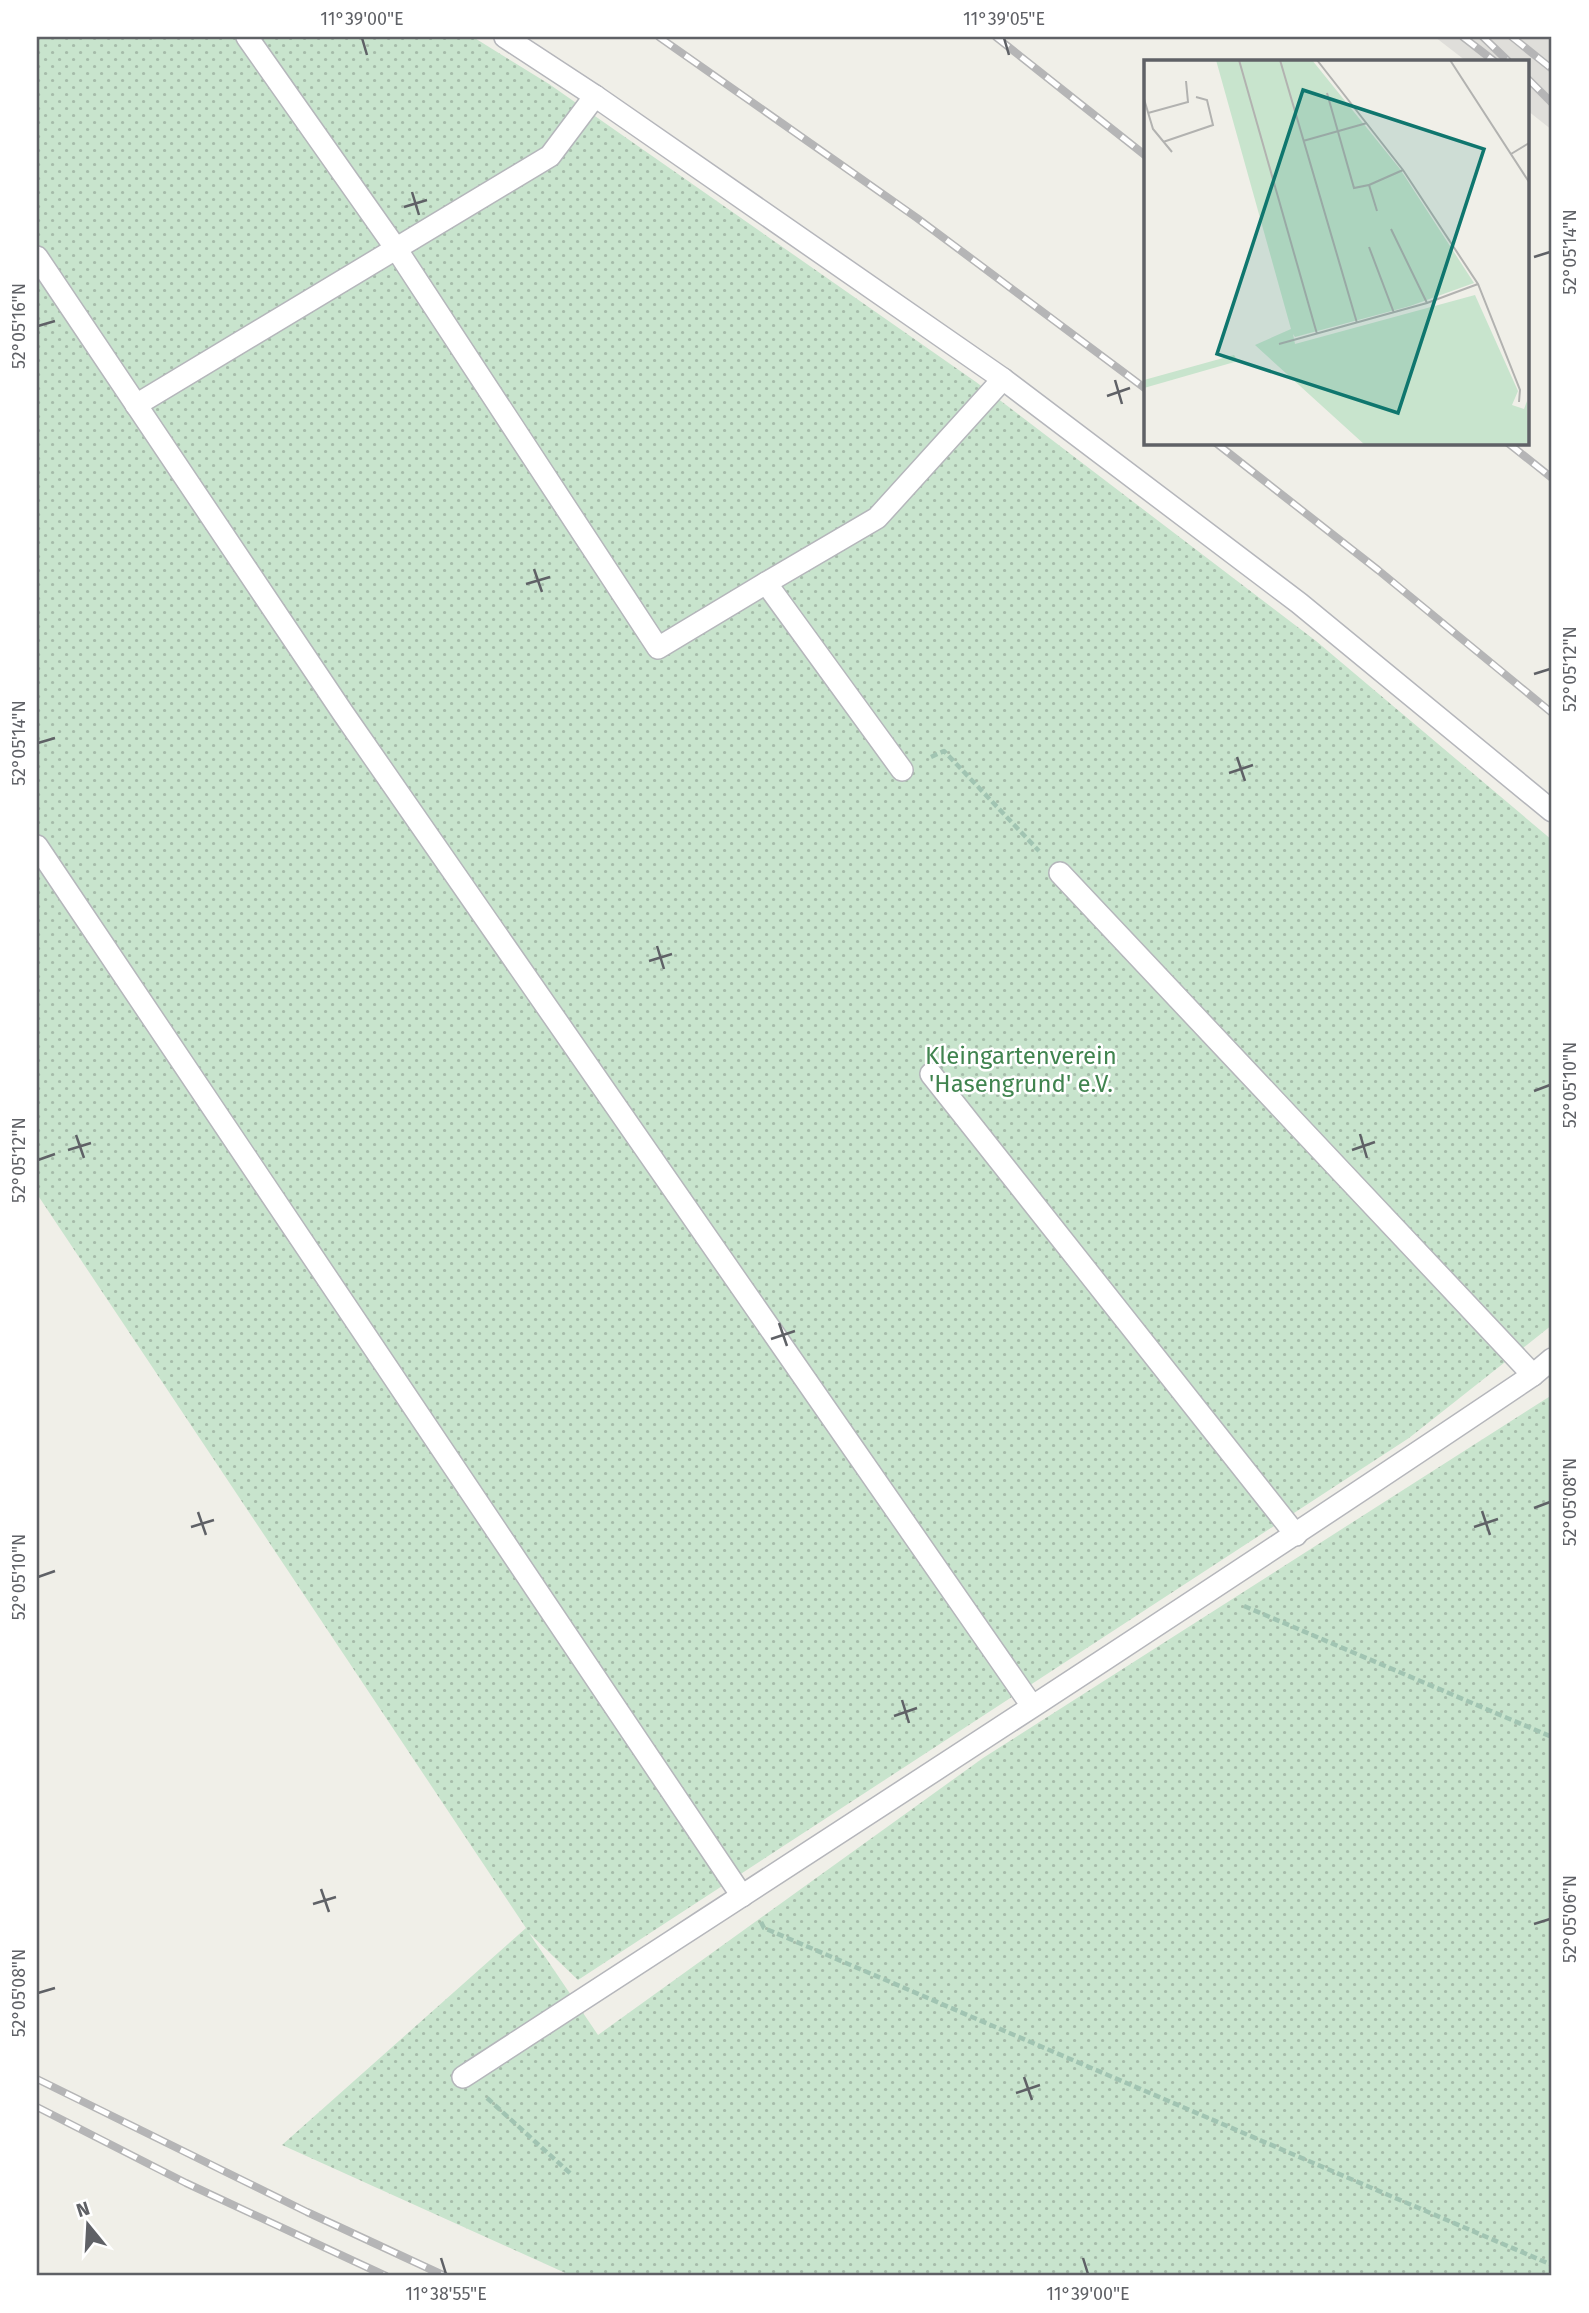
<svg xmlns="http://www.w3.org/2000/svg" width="1589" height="2313" font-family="'Fira Sans',sans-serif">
	<defs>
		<pattern id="garden-dots" width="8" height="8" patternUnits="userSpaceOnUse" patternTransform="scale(1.75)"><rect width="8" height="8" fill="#c8e4cd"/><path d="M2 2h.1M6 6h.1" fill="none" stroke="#a6bcaa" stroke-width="1.8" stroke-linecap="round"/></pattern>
	</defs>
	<rect width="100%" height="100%" fill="#f0efe8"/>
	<path fill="#dfdeda" d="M 1435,37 L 1552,37 L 1552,130 L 1528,111 L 1528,61 L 1466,61 Z"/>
	<path fill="url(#garden-dots)" d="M 37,37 L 473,37 L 549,84 L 976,382 L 1316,641 L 1552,840 L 1552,1325 L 1409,1438 L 578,1980 L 529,1933 L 598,2035 L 983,1758 L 1552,1395 L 1552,2276 L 572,2276 L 282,2145 L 526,1928 L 37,1194 Z"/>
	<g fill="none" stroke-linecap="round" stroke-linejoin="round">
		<defs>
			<g id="service">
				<path d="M 247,37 L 397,250 L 658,648 L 766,583 L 902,770"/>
				<path d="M 505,37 L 595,96 L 1003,379 L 1299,603 L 1552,811"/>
				<path d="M 37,257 L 343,713 L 1032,1706"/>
				<path d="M 136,405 L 550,156 L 595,96"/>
				<path d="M 766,583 L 877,518 L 1003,379"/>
				<path d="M 37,846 L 742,1896"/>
				<path d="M 1060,873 L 1533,1375"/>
				<path d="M 931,1074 L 1296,1535"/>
				<path d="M 463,2077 C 821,1844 1180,1613 1533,1375 L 1552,1359"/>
			</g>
		</defs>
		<use href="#service" stroke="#b5b6bb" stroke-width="24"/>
		<g stroke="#a1c4b2" stroke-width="4.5" stroke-dasharray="7 3.5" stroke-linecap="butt">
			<path d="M 931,757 L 944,751 L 1039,851"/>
			<path d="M 1244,1606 L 1552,1737"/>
			<path d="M 761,1922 L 764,1928 L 1552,2265"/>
			<path d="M 487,2098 L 572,2175"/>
		</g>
		<use href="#service" stroke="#fff" stroke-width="21"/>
		<defs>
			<g id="rail">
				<path d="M 659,37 L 917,218 L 1146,389"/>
				<path d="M 996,37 L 1146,156"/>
				<path d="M 1463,37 L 1494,61"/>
				<path d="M 1483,37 L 1508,61"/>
				<path d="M 1512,37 L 1552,69"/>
				<path d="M 1528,79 L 1552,103"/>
				<path d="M 1216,443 L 1378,570 L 1552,713"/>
				<path d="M 1508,443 L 1552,478"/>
				<path d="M 37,2079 L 307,2212 L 445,2276"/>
				<path d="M 37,2107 L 186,2183 L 386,2276"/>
			</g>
		</defs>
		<use href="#rail" stroke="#b5b5b6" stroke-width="8"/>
		<use href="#rail" stroke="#fff" stroke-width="5" stroke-dasharray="16" stroke-linecap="butt"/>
	</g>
	<path fill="none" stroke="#5f6166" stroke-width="2.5" d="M 362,38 L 367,55M 1004,38 L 1009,55M 412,192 L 419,215M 404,207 L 427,200M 1534,257 L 1550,252M 38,326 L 55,321M 1115,380 L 1122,404M 1107,396 L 1130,388M 534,569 L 542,592M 526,584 L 550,577M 1534,674 L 1550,669M 38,743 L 55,738M 1237,757 L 1245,781M 1229,773 L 1253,765M 657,946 L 664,969M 649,961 L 672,954M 1534,1091 L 1550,1085M 1360,1134 L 1367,1158M 76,1135 L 84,1158M 68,1150 L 91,1143M 1352,1150 L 1375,1142M 38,1160 L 55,1154M 779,1323 L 787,1346M 771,1339 L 795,1331M 1534,1508 L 1550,1502M 1482,1511 L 1490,1535M 198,1512 L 206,1535M 191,1527 L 214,1520M 1474,1527 L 1498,1519M 38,1577 L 55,1571M 902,1700 L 909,1723M 894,1716 L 917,1708M 321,1889 L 329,1912M 313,1904 L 336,1897M 1534,1924 L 1550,1919M 38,1993 L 55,1988M 1024,2077 L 1032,2100M 1016,2093 L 1040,2085M 441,2258 L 446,2274M 1083,2258 L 1088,2274"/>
	<g text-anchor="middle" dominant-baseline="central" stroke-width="5" stroke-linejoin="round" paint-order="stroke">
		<g font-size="24" fill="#40844f" stroke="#fff">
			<text x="1021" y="1056">Kleingartenverein<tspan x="1021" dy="28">'Hasengrund' e.V.</tspan></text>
		</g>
	</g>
	<g transform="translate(1144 60)">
		<rect width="385" height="385" fill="#f0efe8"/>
		<path d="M 90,295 L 94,301 L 0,328 L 0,320 Z" fill="#c8e4cd"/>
		<path d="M 72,0 L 168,0 L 256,109 L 330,223 L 266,246 L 151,277 L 149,274 L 151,284 L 331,235 L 374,331 L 368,345 L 380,349 L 383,341 L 385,385 L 221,385 L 111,285 L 147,269 Z" fill="#c8e4cd"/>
		<path fill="none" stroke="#b2b2b0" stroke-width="2" d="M 95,0 L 173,274M 136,0 L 213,263M 173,0 L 259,110 L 334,224 L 376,330 L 375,342M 306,0 L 385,122M 183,33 L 210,128 L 225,125 L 233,151M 0,39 L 9,69 L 28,92M 4,53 L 44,42 L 42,21M 159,81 L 223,63M 19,82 L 69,65 L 63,40 L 52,37M 367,94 L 385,83M 225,125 L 259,110M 247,169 L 283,243M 225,187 L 250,253M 135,284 L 283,243 L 334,224"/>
		<path fill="#0f766e" fill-opacity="0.15" stroke="#0f766e" stroke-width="3.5" d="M 159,30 L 340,89 L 254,353 L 73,294 Z"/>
		<rect width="385" height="385" fill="none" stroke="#5f6166" stroke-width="3.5"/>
	</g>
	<rect width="1589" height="2313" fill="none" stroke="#ffffff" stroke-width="77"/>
	<g transform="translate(88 2225) rotate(342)" stroke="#ffffff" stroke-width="5" paint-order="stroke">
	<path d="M0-5L12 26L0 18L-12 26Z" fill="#5f6166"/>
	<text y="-10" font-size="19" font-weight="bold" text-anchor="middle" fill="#5f6166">N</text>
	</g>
	<rect x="38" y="38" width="1512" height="2236" fill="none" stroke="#5f6166" stroke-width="2.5"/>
	<g font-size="18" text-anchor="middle" fill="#5f6166">
		<text x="362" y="25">11°39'00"E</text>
		<text x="1004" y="25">11°39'05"E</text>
		<text transform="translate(1570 252) rotate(-90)" y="6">52°05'14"N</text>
		<text transform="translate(19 326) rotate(-90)" y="6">52°05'16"N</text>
		<text transform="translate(1570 669) rotate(-90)" y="6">52°05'12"N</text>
		<text transform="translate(19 743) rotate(-90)" y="6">52°05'14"N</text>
		<text transform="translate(1570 1085) rotate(-90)" y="6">52°05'10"N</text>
		<text transform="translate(19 1160) rotate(-90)" y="6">52°05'12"N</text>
		<text transform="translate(1570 1502) rotate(-90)" y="6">52°05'08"N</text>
		<text transform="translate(19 1577) rotate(-90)" y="6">52°05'10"N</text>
		<text transform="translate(1570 1919) rotate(-90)" y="6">52°05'06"N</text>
		<text transform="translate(19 1993) rotate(-90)" y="6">52°05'08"N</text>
		<text x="446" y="2300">11°38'55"E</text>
		<text x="1088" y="2300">11°39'00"E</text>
	</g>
</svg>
